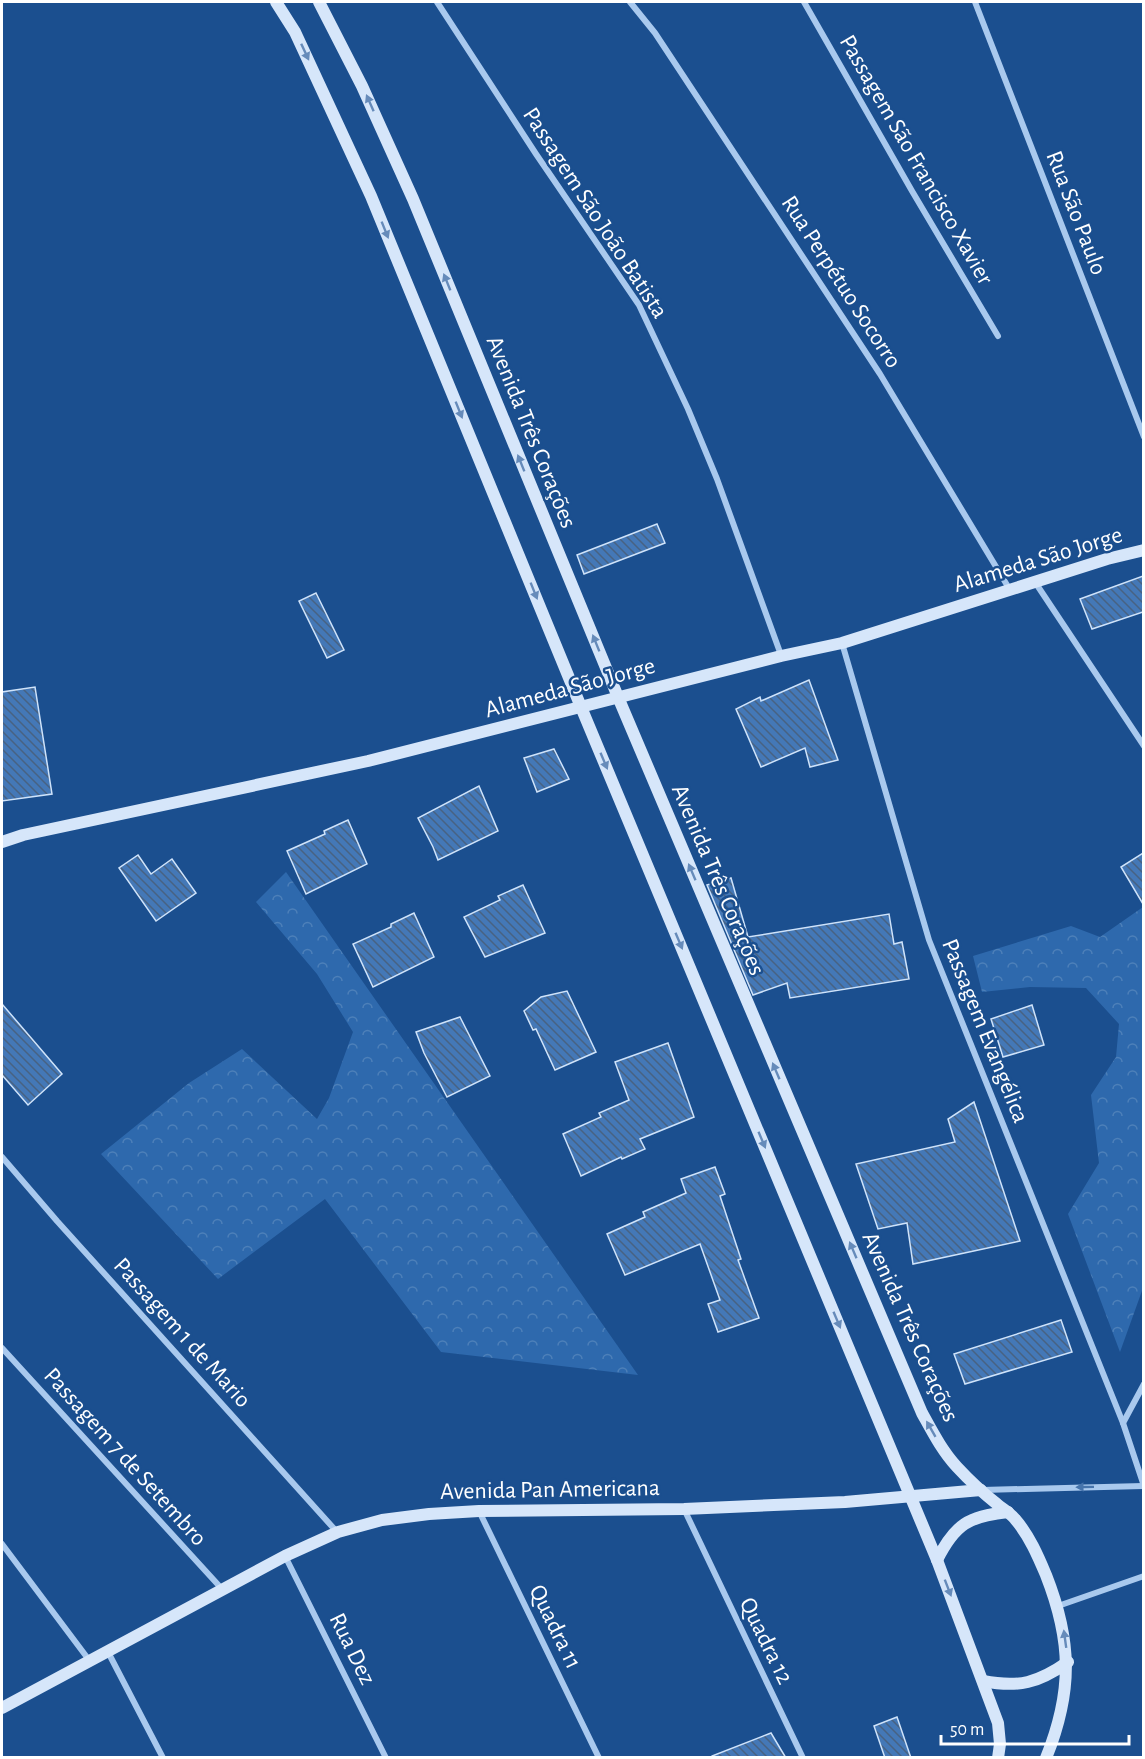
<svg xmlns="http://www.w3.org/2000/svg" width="1145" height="1759" font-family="'Alegreya Sans',sans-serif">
	<defs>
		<pattern id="forest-crowns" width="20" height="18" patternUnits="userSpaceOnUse" patternTransform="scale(1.5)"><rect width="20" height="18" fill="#2e69ad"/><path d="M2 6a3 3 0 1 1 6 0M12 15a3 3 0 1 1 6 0" fill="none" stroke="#4d80b9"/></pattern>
		<pattern id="building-back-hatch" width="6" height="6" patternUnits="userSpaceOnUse" patternTransform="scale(1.5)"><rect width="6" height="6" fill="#4478b7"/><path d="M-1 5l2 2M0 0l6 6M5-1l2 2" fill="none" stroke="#486282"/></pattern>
	</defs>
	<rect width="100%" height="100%" fill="#1b4f8f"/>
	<g fill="url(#forest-crowns)">
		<path d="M 286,872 L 638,1375 L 441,1352 L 325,1199 L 218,1279 L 101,1154 L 189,1083 L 242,1049 L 317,1119 L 329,1098 L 353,1032 L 317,974 L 256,902 Z"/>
		<path d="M 1143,907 L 1143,1288 L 1120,1352 L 1068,1214 L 1099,1163 L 1091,1095 L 1116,1057 L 1119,1024 L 1086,988 L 1030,987 L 982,992 L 973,956 L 1071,926 L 1100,937 Z"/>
	</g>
	<g fill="url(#building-back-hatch)" stroke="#cfe3fa" stroke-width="1.5">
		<path d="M 657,524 L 665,543 L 584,574 L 577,555 Z"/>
		<path d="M 1143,576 L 1143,612 L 1092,629 L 1080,599 Z"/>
		<path d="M 316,593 L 344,650 L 327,658 L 299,601 Z"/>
		<path d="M 809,680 L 838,760 L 810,767 L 805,748 L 761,767 L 736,709 L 760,697 L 761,701 Z"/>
		<path d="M 35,687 L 52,794 L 2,801 L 2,692 Z"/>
		<path d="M 554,749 L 569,779 L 537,792 L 524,758 Z"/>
		<path d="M 479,786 L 498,831 L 438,860 L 433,847 L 418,818 Z"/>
		<path d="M 348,820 L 367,864 L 306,894 L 287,851 L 325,834 L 324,831 Z"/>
		<path d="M 1143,853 L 1143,904 L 1121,867 Z"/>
		<path d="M 138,855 L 151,874 L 172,859 L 196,893 L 156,921 L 119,868 Z"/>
		<path d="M 731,878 L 748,937 L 889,914 L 894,944 L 902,942 L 909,979 L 790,998 L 787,983 L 753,995 L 707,885 Z"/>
		<path d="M 523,885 L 545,933 L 485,957 L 464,917 L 500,900 L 498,896 Z"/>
		<path d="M 414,913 L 434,957 L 373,987 L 353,944 L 391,927 L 391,924 Z"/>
		<path d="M 567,991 L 596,1052 L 555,1070 L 536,1029 L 533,1030 L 524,1011 L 541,997 Z"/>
		<path d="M 2,1004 L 62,1074 L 28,1105 L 2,1075 Z"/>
		<path d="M 1032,1005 L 1044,1045 L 1003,1057 L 991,1019 Z"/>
		<path d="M 460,1017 L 490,1076 L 447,1097 L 424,1053 L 416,1032 Z"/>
		<path d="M 668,1043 L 694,1117 L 640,1139 L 645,1149 L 622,1159 L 621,1157 L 581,1176 L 563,1134 L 601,1117 L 599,1113 L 629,1100 L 615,1062 Z"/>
		<path d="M 974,1102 L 1020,1241 L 913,1264 L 907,1223 L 878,1229 L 856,1164 L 955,1142 L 948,1119 Z"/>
		<path d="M 715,1167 L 725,1194 L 720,1196 L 741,1259 L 738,1260 L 759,1318 L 718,1332 L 708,1304 L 720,1300 L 700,1244 L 625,1275 L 607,1234 L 645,1217 L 643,1212 L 686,1193 L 681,1179 Z"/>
		<path d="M 1061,1320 L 1072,1352 L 965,1384 L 954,1354 Z"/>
		<path d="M 897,1717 L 911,1758 L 885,1758 L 874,1726 Z"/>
		<path d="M 771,1733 L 786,1758 L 712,1758 L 712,1756 Z"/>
	</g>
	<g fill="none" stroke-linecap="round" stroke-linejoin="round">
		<g stroke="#a9c9ee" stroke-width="6">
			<path d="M 437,2 L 536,154 L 639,305 L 688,409 L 717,479 L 781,655"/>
			<path d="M 630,2 L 655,33 L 880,374 L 1010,590"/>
			<path d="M 804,2 L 912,191 L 998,336"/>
			<path d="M 975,2 L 1144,437"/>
			<path d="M 1035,582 L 1144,746"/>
			<path d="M 842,643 L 929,940 L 1123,1423 L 1144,1486"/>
			<path d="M 2,1157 L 57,1221 L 337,1532"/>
			<path d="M 2,1348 L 222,1589"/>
			<path d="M 1123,1423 L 1144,1384"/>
			<path d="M 982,1490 L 1143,1486"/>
			<path d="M 684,1509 L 803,1758"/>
			<path d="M 479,1511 L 599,1758"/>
			<path d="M 2,1544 L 89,1660"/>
			<path d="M 285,1556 L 386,1758"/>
			<path d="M 1058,1606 L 1144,1576"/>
			<path d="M 108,1652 L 163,1758"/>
		</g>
		<g stroke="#d6e6fa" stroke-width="12">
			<path d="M 276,2 L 295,32 L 371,196 L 581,707 L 937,1560 L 998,1723 L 1000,1744 L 998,1758"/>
			<path d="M 319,2 L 362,86 L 413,199 L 618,697 L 922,1413 C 932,1431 942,1451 957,1467 C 969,1480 983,1493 997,1504 C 1003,1509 1010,1513 1015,1519 C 1029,1535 1038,1556 1046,1575 C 1072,1641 1073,1691 1046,1758"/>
			<path d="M 2,842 L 23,835 L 368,761 L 781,656 L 842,643 L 1107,559 L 1144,550"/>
			<path d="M 937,1560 C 955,1524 969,1516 1008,1512"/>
			<path d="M 983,1681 C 1019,1688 1038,1683 1068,1662"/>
			<path d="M 2,1708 L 285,1556 L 338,1532 L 382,1520 L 429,1514 L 479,1511 L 684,1509 L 845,1502 L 981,1490"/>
		</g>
	</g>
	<defs><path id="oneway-solid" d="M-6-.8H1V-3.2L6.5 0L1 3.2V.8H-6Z" transform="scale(1.5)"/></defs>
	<g fill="#668bba">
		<use href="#oneway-solid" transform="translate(305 52) rotate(65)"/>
		<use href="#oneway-solid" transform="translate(370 103) rotate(-114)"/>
		<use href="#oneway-solid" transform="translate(385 230) rotate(68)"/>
		<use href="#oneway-solid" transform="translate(447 282) rotate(-112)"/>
		<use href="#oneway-solid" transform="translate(459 410) rotate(68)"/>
		<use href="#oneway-solid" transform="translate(521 463) rotate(-112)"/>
		<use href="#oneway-solid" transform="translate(534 591) rotate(68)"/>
		<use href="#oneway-solid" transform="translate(596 643) rotate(-112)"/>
		<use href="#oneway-solid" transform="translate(604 761) rotate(67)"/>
		<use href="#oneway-solid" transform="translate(692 872) rotate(-113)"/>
		<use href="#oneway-solid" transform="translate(679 941) rotate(67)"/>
		<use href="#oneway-solid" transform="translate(776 1071) rotate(-113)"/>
		<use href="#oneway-solid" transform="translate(762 1140) rotate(67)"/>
		<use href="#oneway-solid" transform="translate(853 1250) rotate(-113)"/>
		<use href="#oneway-solid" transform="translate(837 1320) rotate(67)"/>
		<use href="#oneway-solid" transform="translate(931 1429) rotate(-120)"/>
		<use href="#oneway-solid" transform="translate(948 1588) rotate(69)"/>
		<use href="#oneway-solid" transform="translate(1065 1639) rotate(-98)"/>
	</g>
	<use fill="#4674ac" href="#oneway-solid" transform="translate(1085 1487) rotate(179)"/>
	<g text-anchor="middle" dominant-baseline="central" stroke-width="5" stroke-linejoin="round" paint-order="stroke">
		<g font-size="24" fill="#fff" stroke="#1b4f8f">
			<text transform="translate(916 160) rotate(60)">Passagem São Francisco Xavier</text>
			<text transform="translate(595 213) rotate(57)">Passagem São João Batista</text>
			<text transform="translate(1076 213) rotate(69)">Rua São Paulo</text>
			<text transform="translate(841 282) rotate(57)">Rua Perpétuo Socorro</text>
			<text transform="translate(531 432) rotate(68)">Avenida Três Corações</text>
			<text transform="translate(1038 560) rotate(-17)">Alameda São Jorge</text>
			<text transform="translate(570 688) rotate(-15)">Alameda São Jorge</text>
			<text transform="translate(718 880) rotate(67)">Avenida Três Corações</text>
			<text transform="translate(985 1031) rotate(68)">Passagem Evangélica</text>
			<text transform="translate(910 1327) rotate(66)">Avenida Três Corações</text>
			<text transform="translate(182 1333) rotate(48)">Passagem 1 de Mario</text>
			<text transform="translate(125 1457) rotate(48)">Passagem 7 de Setembro</text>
			<text transform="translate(550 1490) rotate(-1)">Avenida Pan Americana</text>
			<text transform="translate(555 1627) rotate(64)">Quadra 11</text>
			<text transform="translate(766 1641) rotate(64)">Quadra 12</text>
			<text transform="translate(352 1649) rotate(64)">Rua Dez</text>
		</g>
	</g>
	<rect width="1145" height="1759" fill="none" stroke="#ffffff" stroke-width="6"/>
	<path d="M941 1735v9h188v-9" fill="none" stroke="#ffffff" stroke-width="3"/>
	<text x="950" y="1735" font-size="18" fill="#ffffff" stroke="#1b4f8f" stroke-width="4.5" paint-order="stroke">50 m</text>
</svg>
